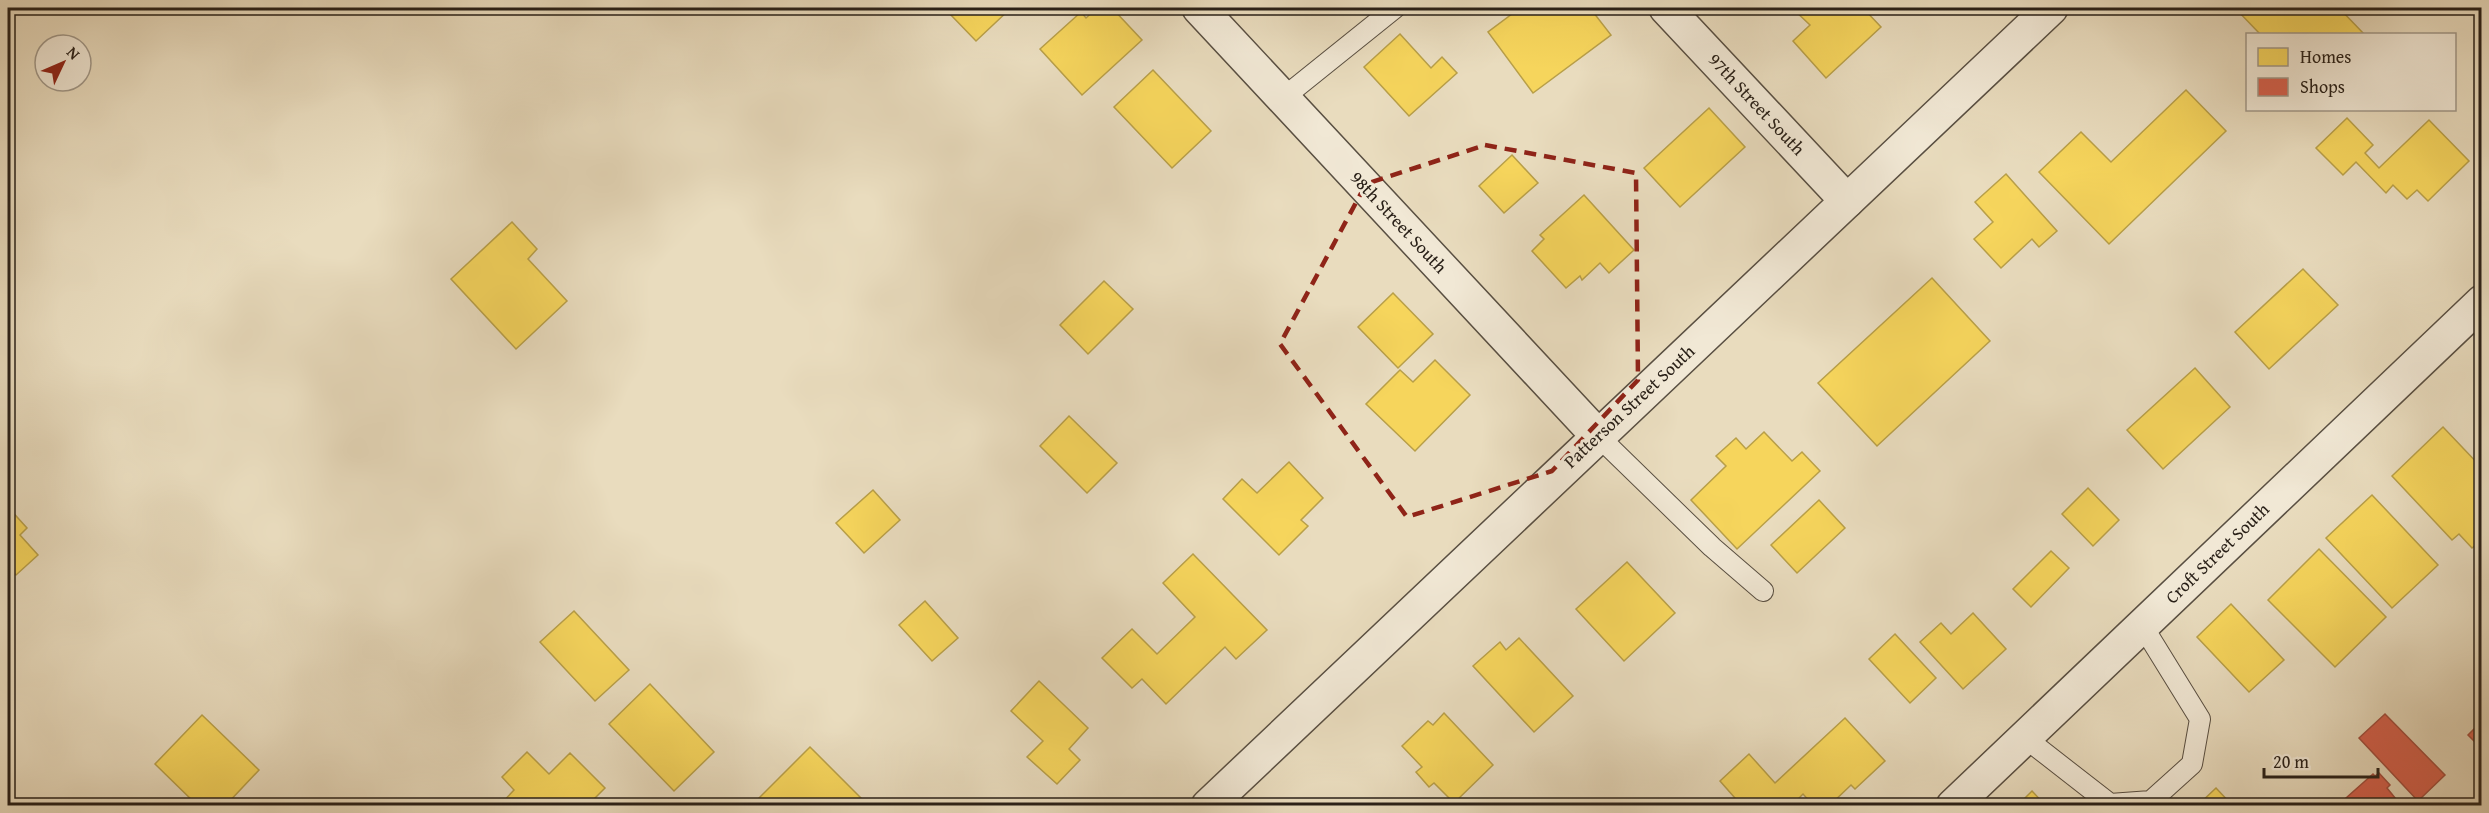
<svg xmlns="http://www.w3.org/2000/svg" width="2489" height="813" font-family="'Gentium Book Plus',serif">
	<rect width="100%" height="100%" fill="#e9dcbe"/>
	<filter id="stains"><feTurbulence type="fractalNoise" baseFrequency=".00333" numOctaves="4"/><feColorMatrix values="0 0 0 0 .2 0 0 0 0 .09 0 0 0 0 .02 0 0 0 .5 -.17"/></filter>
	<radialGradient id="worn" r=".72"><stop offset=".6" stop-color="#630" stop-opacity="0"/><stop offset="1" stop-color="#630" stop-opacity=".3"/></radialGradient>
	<g fill="#f6d55c" stroke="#b89f48" stroke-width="1.5">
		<path d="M 957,8 L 1011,8 L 976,41 L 950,14 Z"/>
		<path d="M 1097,8 L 1112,8 L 1142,40 L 1082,95 L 1040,49 L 1081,12 L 1086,18 Z"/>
		<path d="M 1520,8 L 1590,8 L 1611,35 L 1533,93 L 1488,32 Z"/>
		<path d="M 1792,8 L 1863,8 L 1881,27 L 1826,78 L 1793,41 L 1810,25 Z"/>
		<path d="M 2235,8 L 2339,8 L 2364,34 L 2260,34 Z"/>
		<path d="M 1400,34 L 1431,68 L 1442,57 L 1457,73 L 1409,116 L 1364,67 Z"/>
		<path d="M 1153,70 L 1211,131 L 1172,168 L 1114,107 Z"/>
		<path d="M 2186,90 L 2226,131 L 2109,244 L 2039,172 L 2081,132 L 2111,162 Z"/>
		<path d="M 1709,108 L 1745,147 L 1680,207 L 1644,168 Z"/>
		<path d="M 2347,118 L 2373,145 L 2365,153 L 2379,168 L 2429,120 L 2469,161 L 2428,201 L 2417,190 L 2407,199 L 2393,185 L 2386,193 L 2356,162 L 2343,175 L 2316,148 Z"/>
		<path d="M 1512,155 L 1538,183 L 1504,213 L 1479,186 Z"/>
		<path d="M 2006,174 L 2057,231 L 2039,247 L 2032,239 L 2001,268 L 1974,239 L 1993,222 L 1975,202 Z"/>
		<path d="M 1584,195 L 1634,250 L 1609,273 L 1600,263 L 1582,280 L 1580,276 L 1566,288 L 1532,251 L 1544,239 L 1540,235 Z"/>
		<path d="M 512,222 L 537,249 L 528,259 L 567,301 L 516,349 L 451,279 Z"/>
		<path d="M 2303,269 L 2338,305 L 2269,369 L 2235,332 Z"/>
		<path d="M 1932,278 L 1990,341 L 1877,446 L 1818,383 Z"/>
		<path d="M 1104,281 L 1133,309 L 1088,354 L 1060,325 Z"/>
		<path d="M 1393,293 L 1433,334 L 1398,368 L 1358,327 Z"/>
		<path d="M 1435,360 L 1470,395 L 1415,451 L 1366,404 L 1400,370 L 1413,382 Z"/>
		<path d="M 2195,368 L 2230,407 L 2163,469 L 2127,430 Z"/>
		<path d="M 1069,416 L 1117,463 L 1087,493 L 1040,446 Z"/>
		<path d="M 2443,427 L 2482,468 L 2482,540 L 2472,548 L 2459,534 L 2452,540 L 2392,476 Z"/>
		<path d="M 1764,432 L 1792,461 L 1802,452 L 1820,471 L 1737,549 L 1691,500 L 1726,466 L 1716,456 L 1736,438 L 1746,449 Z"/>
		<path d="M 1289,462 L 1323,498 L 1301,520 L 1308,526 L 1279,555 L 1223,499 L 1242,479 L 1257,493 Z"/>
		<path d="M 2088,488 L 2119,520 L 2093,546 L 2062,514 Z"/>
		<path d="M 873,490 L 900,520 L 864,553 L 836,523 Z"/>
		<path d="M 2372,495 L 2438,565 L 2392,608 L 2326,538 Z"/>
		<path d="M 1819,500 L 1845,528 L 1797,573 L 1771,545 Z"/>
		<path d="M 8,507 L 27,528 L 20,535 L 38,555 L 16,575 L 8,566 Z"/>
		<path d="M 2319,549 L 2386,617 L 2335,667 L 2268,600 Z"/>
		<path d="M 2051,551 L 2069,568 L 2031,607 L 2013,589 Z"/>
		<path d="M 1193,554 L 1267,630 L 1236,659 L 1225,647 L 1166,704 L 1142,679 L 1132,688 L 1102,658 L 1132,629 L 1157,654 L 1195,617 L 1163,583 Z"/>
		<path d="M 1627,562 L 1675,613 L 1624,661 L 1576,609 Z"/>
		<path d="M 925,601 L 958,638 L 932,661 L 899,625 Z"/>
		<path d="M 2231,604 L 2284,660 L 2249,692 L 2197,637 Z"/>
		<path d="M 574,611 L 629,670 L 595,701 L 540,642 Z"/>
		<path d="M 1973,613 L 2006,649 L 1963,689 L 1920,642 L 1941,623 L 1951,634 Z"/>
		<path d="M 1895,634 L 1936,678 L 1910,703 L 1869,659 Z"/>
		<path d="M 1519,638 L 1573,696 L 1534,732 L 1473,666 L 1500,642 L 1506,650 Z"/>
		<path d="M 1039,681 L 1088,728 L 1069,749 L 1080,760 L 1057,784 L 1027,757 L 1043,741 L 1011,711 Z"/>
		<path d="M 650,684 L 714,752 L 674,791 L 609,724 Z"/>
		<path d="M 1444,713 L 1493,765 L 1454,803 L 1434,783 L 1429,787 L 1416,772 L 1422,767 L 1402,746 L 1428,721 L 1433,725 Z"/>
		<path d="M 202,715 L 259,770 L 225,806 L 198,806 L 155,764 Z"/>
		<path d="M 1845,718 L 1885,761 L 1855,789 L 1851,785 L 1829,806 L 1814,806 L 1803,794 L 1791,806 L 1742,806 L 1720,781 L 1749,754 L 1775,783 Z"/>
		<path d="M 810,747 L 862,799 L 856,806 L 751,806 Z"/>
		<path d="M 527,752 L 549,774 L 570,753 L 605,788 L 587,806 L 499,806 L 514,790 L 502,777 Z"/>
		<path d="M 2216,788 L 2233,806 L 2197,806 Z"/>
		<path d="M 2032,791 L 2046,806 L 2017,806 Z"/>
	</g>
	<g fill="#d6604d" stroke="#a24d3d" stroke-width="1.5">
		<path d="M 2385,714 L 2445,775 L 2418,801 L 2359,738 Z"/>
		<path d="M 2482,721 L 2482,754 L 2477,749 L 2479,746 L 2468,735 Z"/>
		<path d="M 2379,773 L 2390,785 L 2387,788 L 2400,804 L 2398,806 L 2337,806 L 2373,774 L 2375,776 Z"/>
	</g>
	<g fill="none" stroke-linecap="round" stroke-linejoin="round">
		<defs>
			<g id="service">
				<path d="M 1283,98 L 1395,8"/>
				<path d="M 1598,436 L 1712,547 L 1763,591"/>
				<path d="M 2024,737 L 2110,804 L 2151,801 L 2192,764 L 2200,719 L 2142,625"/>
			</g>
			<g id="minor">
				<path d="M 1199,8 L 1598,436"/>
				<path d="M 1666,8 L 1847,201"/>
				<path d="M 1208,806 L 2051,8"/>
				<path d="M 1953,806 L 2482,302"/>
			</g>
		</defs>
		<use href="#service" stroke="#594f42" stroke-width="22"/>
		<use href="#minor" stroke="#594f42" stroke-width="36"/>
		<use href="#service" stroke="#f1e8d5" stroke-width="20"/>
		<use href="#minor" stroke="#f1e8d5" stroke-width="33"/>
	</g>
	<path fill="none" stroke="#8f2418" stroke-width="4.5" stroke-dasharray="12 8" stroke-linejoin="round" d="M 1485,145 L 1636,173 L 1638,380 L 1552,471 L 1407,517 L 1280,344 L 1366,184 Z"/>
	<g text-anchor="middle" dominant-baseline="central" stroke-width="6" stroke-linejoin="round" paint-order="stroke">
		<g font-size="18" fill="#292018" stroke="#f1e8d5">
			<text transform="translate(1757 104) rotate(47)">97th Street South</text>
			<text transform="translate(1399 222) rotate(47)">98th Street South</text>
			<text transform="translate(1629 406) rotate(-43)">Patterson Street South</text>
			<text transform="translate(2217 553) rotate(-44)">Croft Street South</text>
		</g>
	</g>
	<rect width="2489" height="813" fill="none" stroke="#e9dcbe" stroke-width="30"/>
	<rect x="9" y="9" width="2471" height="795" fill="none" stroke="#292018" stroke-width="3"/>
	<rect x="15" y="15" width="2459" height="783" fill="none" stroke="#292018" stroke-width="1.5"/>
	<rect x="2246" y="33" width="210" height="78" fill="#f1e8d5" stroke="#a19889" stroke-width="1.5"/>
	<rect x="2258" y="48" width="30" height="18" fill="#f6d55c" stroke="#a19889" stroke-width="1.5"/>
	<text x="2300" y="63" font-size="18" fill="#292018">Homes</text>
	<rect x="2258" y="78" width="30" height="18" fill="#d6604d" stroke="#a19889" stroke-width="1.5"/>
	<text x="2300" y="93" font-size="18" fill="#292018">Shops</text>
	<g transform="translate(63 63) rotate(46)"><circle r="28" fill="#f1e8d5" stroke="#a19889" stroke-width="1.5"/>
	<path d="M0-4.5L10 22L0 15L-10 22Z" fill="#8f2418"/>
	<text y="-9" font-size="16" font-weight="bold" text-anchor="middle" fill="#292018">N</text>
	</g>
	<path d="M2264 768v9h114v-9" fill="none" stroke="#292018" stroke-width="3"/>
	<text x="2273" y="768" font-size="18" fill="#292018" stroke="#f1e8d5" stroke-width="4.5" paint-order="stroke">20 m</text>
	<rect width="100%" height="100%" filter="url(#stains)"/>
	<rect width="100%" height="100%" fill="url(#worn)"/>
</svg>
